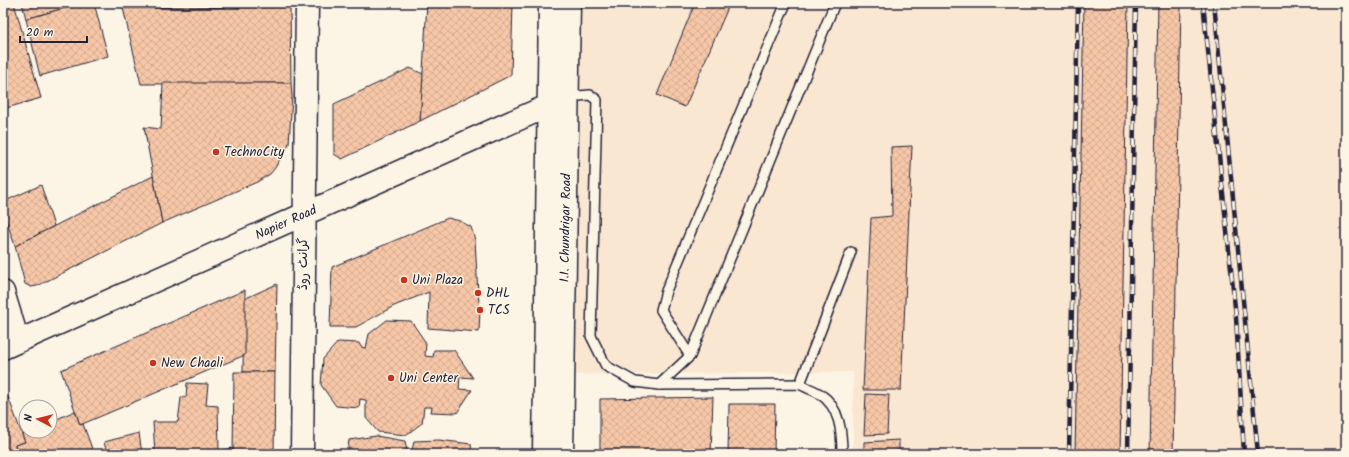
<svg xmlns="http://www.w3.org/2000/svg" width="1349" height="457" font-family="Kalam,'Playpen Sans Arabic',sans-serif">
	<defs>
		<pattern id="building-cross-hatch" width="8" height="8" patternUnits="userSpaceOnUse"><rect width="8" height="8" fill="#f7c7a7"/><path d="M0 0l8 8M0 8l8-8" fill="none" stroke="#d3ab91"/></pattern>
	</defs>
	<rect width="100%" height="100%" fill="#fcf5e5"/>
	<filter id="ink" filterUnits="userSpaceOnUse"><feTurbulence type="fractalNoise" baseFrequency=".025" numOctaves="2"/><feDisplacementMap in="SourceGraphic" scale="8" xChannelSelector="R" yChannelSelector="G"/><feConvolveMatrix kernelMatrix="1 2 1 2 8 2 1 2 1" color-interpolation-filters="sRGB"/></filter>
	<g filter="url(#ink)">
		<path fill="#fae7d2" d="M 569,3 L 1346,3 L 1346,454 L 853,454 L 853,372 L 564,375 Z"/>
		<g fill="url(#building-cross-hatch)" stroke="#22223b">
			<path d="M 3,3 L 14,3 L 41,98 L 3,109 Z"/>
			<path d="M 22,3 L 82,3 L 26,19 Z"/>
			<path d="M 82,3 L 94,3 L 108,56 L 40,76 L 26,19 Z"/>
			<rect x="150" y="3" width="140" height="4"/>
			<path d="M 427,3 L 513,3 L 511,75 L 420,121 Z"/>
			<path d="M 695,3 L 730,3 L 685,107 L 657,95 Z"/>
			<path d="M 1084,3 L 1128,3 L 1120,454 L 1075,454 Z"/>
			<path d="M 1158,3 L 1181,3 L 1173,454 L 1150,454 Z"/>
			<path d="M 290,7 L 291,83 L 141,84 L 123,8 Z"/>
			<path d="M 410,68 L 423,74 L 420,121 L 342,159 L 334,154 L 334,104 Z"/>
			<path d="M 163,83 L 291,83 L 292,96 L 289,144 L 275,168 L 270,174 L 257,182 L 162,223 L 144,127 L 161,129 Z"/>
			<path d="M 912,146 L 901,390 L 863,390 L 871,218 L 892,216 L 891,147 Z"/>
			<path d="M 153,176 L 162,223 L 37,286 L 31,287 L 25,284 L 15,246 Z"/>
			<path d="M 41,185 L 54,226 L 15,246 L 3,210 L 3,202 Z"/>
			<path d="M 448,218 L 460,221 L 471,227 L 475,240 L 478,293 L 480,310 L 479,332 L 428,328 L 429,292 L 394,306 L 356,327 L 330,327 L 332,267 Z"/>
			<path d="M 277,284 L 275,372 L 243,372 L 244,299 Z"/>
			<path d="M 245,290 L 245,355 L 80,425 L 61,370 Z"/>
			<path d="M 387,320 L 411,321 L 426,343 L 425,356 L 433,357 L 434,350 L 454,350 L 473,378 L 460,377 L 459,389 L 472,390 L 457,413 L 431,412 L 432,407 L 424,407 L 422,423 L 406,435 L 378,432 L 366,418 L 366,400 L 360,399 L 359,408 L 336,406 L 321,385 L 323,359 L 338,342 L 359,343 L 361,347 L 366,348 L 369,334 Z"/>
			<path d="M 234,372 L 275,372 L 274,454 L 233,454 Z"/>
			<path d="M 187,383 L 208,384 L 206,405 L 218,406 L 219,451 L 204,454 L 155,454 L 153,422 L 178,422 L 181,398 L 186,397 Z"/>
			<path d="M 7,394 L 25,442 L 15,445 L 18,454 L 3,454 L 3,396 Z"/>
			<path d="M 866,394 L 889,395 L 887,434 L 864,435 Z"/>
			<path d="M 713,397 L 711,454 L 600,454 L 600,399 Z"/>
			<path d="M 729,404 L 775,404 L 774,454 L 728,454 Z"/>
			<path d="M 75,411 L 80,425 L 83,424 L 94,454 L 18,454 L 15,445 L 25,442 L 22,434 L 29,431 L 50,431 L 50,422 Z"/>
			<path d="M 139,433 L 142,454 L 107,454 L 104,442 Z"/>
			<path d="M 376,436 L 405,441 L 407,451 L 412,451 L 414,441 L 439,440 L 471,444 L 472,454 L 347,454 L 349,440 Z"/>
			<path d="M 899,440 L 899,454 L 864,454 L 864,442 Z"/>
			<path d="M 233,448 L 233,454 L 204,454 L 219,451 Z"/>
		</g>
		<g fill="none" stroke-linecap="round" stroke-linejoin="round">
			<defs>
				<g id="lane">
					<path d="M 568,97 L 590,95 L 597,100 L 591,336 L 606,366 L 635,382 L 659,385 L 800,384 C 806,388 814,390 820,394 C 840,407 842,432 842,454"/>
					<path d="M 690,356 L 661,310 L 666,291 L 786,3"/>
					<path d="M 800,384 L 851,252"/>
					<path d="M 659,385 L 690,356 L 835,3"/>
				</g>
				<g id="secondary">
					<path d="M 3,292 L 18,341"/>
					<path d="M 302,454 L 307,3"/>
				</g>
				<g id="primary">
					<path d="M 3,348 L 568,97"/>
					<path d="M 544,454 L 550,3"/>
					<path d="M 562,454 L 569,3"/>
				</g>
			</defs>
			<use href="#lane" stroke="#22223b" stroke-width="12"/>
			<use href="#secondary" stroke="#22223b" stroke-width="25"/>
			<use href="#primary" stroke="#22223b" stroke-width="25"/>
			<use href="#lane" stroke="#fcf5e5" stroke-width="9"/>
			<use href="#secondary" stroke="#fcf5e5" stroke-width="22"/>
			<use href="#primary" stroke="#fcf5e5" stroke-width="22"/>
			<defs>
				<g id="rail">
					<path d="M 1203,3 L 1236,317 L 1244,454"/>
					<path d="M 1214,3 L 1258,454"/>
					<path d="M 1069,454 L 1078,3"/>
					<path d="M 1128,454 L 1136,3"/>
				</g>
			</defs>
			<use href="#rail" stroke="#22223b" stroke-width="4.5"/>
			<use href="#rail" stroke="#fcf5e5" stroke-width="3" stroke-dasharray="9" stroke-linecap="butt"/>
		</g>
	</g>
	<g fill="#c8321e" stroke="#fcf5e5" stroke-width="1.5">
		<circle cx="216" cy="152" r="4"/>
		<circle cx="404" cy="280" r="4"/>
		<circle cx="478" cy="293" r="4"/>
		<circle cx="480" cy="310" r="4"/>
		<circle cx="153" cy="363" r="4"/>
		<circle cx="391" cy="378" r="4"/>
	</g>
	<g text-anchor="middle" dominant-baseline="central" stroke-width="3" stroke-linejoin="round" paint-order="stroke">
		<g font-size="13" fill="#22223b" stroke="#fcf5e5" text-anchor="start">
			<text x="224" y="152">TechnoCity</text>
			<text x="412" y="280">Uni Plaza</text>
			<text x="486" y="293">DHL</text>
			<text x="488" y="310">TCS</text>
			<text x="161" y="363">New Chaali</text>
			<text x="399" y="378">Uni Center</text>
		</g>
		<g font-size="13" fill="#22223b" stroke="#fcf5e5">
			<text transform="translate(286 223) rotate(-24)">Napier Road</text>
			<text transform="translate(566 228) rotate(-89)">I.I. Chundrigar Road</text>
			<text transform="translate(303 264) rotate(-90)">گرانٹ روڈ</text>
		</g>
	</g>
	<rect width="1349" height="457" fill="none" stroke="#fcf5e5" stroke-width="16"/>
	<rect x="8" y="8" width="1333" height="441" fill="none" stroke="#22223b" stroke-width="1.5" filter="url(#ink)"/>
	<g transform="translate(38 419) rotate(277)"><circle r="19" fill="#fcf5e5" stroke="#a5a1a1"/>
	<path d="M0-3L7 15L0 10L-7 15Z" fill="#c8321e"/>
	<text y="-6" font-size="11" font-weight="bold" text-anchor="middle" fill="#22223b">N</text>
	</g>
	<path d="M20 36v6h67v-6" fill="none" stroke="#22223b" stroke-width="2"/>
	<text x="26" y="36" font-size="12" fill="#22223b" stroke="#fcf5e5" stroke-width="3" paint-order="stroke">20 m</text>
</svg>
